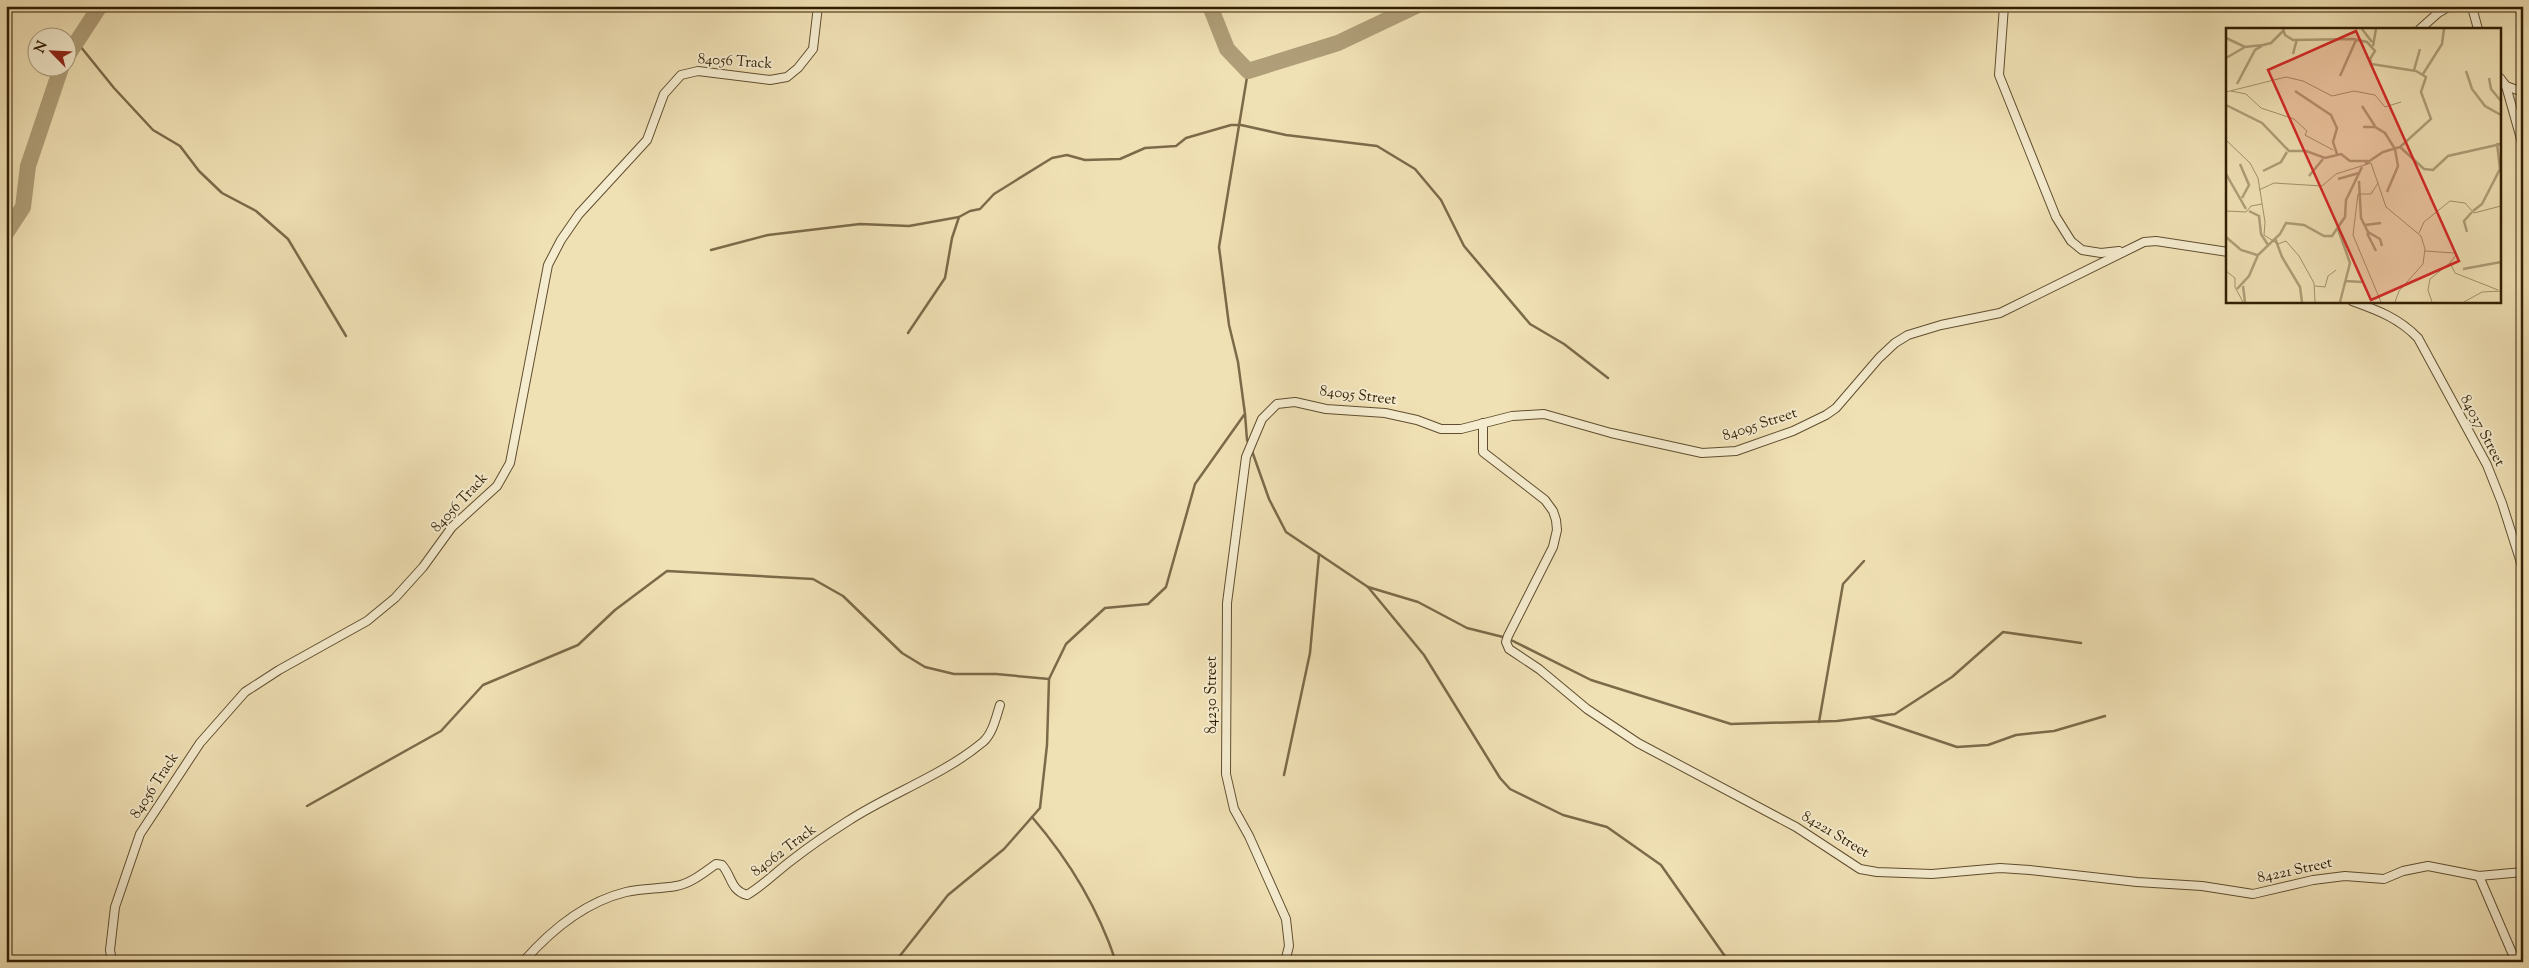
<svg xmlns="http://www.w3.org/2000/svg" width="2529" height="968" font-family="'Sorts Mill Goudy',serif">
	<rect width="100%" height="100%" fill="#f0e1b5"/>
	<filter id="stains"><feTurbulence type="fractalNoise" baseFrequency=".004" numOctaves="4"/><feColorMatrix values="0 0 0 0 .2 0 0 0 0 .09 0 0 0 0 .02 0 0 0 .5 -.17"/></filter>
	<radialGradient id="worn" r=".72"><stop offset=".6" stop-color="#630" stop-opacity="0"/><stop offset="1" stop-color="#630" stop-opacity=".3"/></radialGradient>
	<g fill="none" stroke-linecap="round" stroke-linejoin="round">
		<g stroke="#7c6a49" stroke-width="2.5">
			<path d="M 76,41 L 114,88 L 153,130 L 180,146 L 199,171 L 222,193 L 256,211 L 288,239 L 346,336"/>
			<path d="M 1248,71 L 1219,247 L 1229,325 L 1238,362 L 1245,414 L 1247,440 L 1250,446"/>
			<path d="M 711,250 L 768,235 L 860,224 L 909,226 L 959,217"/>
			<path d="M 908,333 L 945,278 L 952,238 L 959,217 L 970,211 L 980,209 L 994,194 L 1052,158 L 1067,155 L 1085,160 L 1120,159 L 1145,148 L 1176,146 L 1186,138 L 1231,125 L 1241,125 L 1286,135 L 1377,146 L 1415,169 L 1441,200 L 1464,246 L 1530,324 L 1564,344 L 1608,378"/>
			<path d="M 1252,451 L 1269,499 L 1286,532 L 1368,587 L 1424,655 L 1500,778 L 1510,789 L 1563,815 L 1607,827 L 1661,865 L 1729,962"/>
			<path d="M 1368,587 L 1418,602 L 1467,628 L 1507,638 L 1591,680 L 1731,724 L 1837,721 L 1895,714 L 1952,677 L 2003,632 L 2081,643"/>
			<path d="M 1871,718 L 1957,747 L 1988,745 L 2016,735 L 2054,731 L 2105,716"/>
			<path d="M 1819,722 L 1843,584 L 1864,561"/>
			<path d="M 1284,775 L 1310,653 L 1319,554"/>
			<path d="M 307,806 L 441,731 L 483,685 L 578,645 L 615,610 L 667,571 L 813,579 L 843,596 L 902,653 L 925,667 L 954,674 L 996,674 L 1049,679"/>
			<path d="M 1032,817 C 1069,860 1098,908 1116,962"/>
			<path d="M 895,962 L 948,895 L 1004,849 L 1040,808 L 1047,745 L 1049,679 L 1066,644 L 1105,608 L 1148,604 L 1166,587 L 1195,484 L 1244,415"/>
		</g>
		<g stroke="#af9e78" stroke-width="16">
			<path d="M 1210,6 L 1227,49 L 1248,71 L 1338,43 L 1416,6"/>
			<path d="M 68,55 L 100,6"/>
			<path d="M 6,233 L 23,207 L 28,166 L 61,68"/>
		</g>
		<defs>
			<g id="minor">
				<path d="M 2004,6 L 1999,75 L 2056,217 L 2071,241 L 2082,250 L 2101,253 L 2119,251"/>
				<path d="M 2469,6 L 2473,11 L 2478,29"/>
				<path d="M 2420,29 L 2438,13 L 2450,6"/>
				<path d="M 2500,78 L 2506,86 L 2523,92"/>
				<path d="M 2506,86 L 2523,146"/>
				<path d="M 2352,301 C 2377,310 2399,318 2418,338 L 2487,465 L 2502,503 L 2523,569"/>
				<path d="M 1483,423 L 1483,452 L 1545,500 L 1553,511 L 1556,520 L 1557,530 L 1553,547 L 1508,636 L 1506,642 L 1509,649 L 1539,669 L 1587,709 L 1638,743 L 1796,827 L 1860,869 L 1877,872 L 1932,874 L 2000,868 L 2030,870 L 2137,882 L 2202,886 L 2253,894 L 2313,880 L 2345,876 L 2384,879 L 2403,871 L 2428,866 L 2479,876 L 2523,872"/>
				<path d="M 2479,876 L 2516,962"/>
				<path d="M 112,962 L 110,950 L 115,907 L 140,834 L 200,743 L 245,692 L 279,670 L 367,621 L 395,598 L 423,567 L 452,527 L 497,486 L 510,463 L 548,265 L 561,240 L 579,214 L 647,140 L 664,94 L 681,75 L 698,71 L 770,80 L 787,77 L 798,68 L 813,49 L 818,6"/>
				<path d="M 523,962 C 550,931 585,902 626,892 C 643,888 659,889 676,886 C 690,884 705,872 716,864 L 722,865 C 732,876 730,890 747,895 C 764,885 776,872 792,860 C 810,846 829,833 848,821 C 891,793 942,776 983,742 C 993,733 996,717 1000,705"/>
				<path d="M 1285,962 L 1289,946 L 1286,919 L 1249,836 L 1234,809 L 1226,774 L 1227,603 L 1246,457 L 1262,419 L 1277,404 L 1295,402 L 1326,409 L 1385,413 L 1417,420 L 1441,429 L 1461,429 L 1512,416 L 1544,414 L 1611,433 L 1702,453 L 1736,451 L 1793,431 L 1826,415 L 1836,408 L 1879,358 L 1895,343 L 1908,335 L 1941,325 L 2000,313 L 2144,242 L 2156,241 L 2228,252"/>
			</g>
		</defs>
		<use href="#minor" stroke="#604e2f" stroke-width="10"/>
		<use href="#minor" stroke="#f5eccf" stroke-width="8"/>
	</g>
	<g text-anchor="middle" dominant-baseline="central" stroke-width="4" stroke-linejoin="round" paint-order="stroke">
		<g font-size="15" fill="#301d02" stroke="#f5eccf">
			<text transform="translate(735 62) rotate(4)">84056 Track</text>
			<text transform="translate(1358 396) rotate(7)">84095 Street</text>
			<text transform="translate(1760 425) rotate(-18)">84095 Street</text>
			<text transform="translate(2482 431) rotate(62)">84037 Street</text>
			<text transform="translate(460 503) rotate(-47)">84056 Track</text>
			<text transform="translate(1212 695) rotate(-90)">84230 Street</text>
			<text transform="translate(155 786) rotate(-57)">84056 Track</text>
			<text transform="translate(1835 835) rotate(31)">84221 Street</text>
			<text transform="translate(784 851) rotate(-37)">84062 Track</text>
			<text transform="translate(2295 871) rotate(-12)">84221 Street</text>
		</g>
	</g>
	<g transform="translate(2226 28)">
		<rect width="275" height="275" fill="#f0e1b5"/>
		<path fill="none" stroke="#af9e78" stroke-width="2.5" d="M 57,1 L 59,7 L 67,12 L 127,11 L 141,14 L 149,23 L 144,31 L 145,36 L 190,43 L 200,49 L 195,64 L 205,91 L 174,119 L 198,141 L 207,142 L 222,128 L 275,116M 136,1 L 146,14M 0,10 L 19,19 L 37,17 L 45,15 L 57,3M 147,18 L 150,1M 67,26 L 71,11M 0,30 L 19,19M 188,42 L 194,21M 240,43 L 246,61 L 259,78 L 275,87M 197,46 L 216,16 L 218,1M 114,48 L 130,12M 263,50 L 265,61 L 275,73M 11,56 L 29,22 L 36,18M 69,63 L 105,87 L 111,100 L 107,114 L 111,126M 0,77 L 36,95 L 63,123 L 80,123 L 99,130 L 115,126 L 124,133 L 142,133M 136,78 L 149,98M 137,99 L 149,99 L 159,105 L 169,121 L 172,138 L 161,164M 14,136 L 23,157 L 16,170M 139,136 L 157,124 L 174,119M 37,143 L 55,134 L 61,124M 0,146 L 20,181M 83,148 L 97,131M 112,151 L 133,145M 133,153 L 135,190 L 142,204 L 154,211 L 156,218M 23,183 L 33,188 L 35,206 L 42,217M 247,183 L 256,176 L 274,141 L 271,115M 139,197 L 155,195M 112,201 L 124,235 L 114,274M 241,204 L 238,193 L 246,184M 141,205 L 150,223M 0,209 L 15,222 L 31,227M 49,210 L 56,229 L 74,259 L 76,274M 237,241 L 275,234M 120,253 L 136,254M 17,258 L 19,274M 11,261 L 23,248 L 32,227 L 54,206 L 60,195 L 78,197 L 98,208 L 106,208 L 119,189 L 120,172 L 136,139"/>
		<path fill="none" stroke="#a3936d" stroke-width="1" d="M 5,63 L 20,66 L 35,80 L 68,91 L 81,103 L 79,107 L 107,122M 0,64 L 60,49 L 77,53 L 106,68 L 128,63 L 149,67 L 159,79 L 175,74M 0,112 L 24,135 L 32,150 L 39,194 L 38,207 L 52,216 L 60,213 L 73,228 L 88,255 L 89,274M 152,155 L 145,166 L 132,166 L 127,207 L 155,274M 33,162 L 48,155 L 96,158 L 110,146 L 145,135 L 160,179 L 195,208 L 199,221 L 197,236 L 173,263 L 169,274M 0,183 L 20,184 L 25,178 L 36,176M 193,205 L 198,194 L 224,173 L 239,175 L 248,185 L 275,178M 199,223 L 228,225 L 230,227 L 224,235 L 229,245 L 272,262M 0,243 L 9,250 L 9,259 L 17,274M 89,258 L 99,259 L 102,248 L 110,242M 206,274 L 202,262 L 204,251 L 224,235M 238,274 L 256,264 L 275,263"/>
		<path fill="#d62828" fill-opacity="0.15" stroke="#d62828" stroke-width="2.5" d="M 130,3 L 233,233 L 145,272 L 42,42 Z"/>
		<rect width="275" height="275" fill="none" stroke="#301d02" stroke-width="2.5"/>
	</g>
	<rect width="2529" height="968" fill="none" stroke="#f0e1b5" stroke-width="25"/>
	<rect x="8" y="8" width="2514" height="953" fill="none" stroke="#301d02" stroke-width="2.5"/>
	<rect x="12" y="12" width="2504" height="943" fill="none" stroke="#301d02"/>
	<g transform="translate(52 52) rotate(294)"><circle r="24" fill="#f5eccf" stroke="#a6997d"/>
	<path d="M0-4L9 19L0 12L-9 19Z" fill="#8f2418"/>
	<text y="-8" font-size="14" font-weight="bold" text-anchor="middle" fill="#301d02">N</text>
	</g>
	<rect width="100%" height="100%" filter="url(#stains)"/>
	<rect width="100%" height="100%" fill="url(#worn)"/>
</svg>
